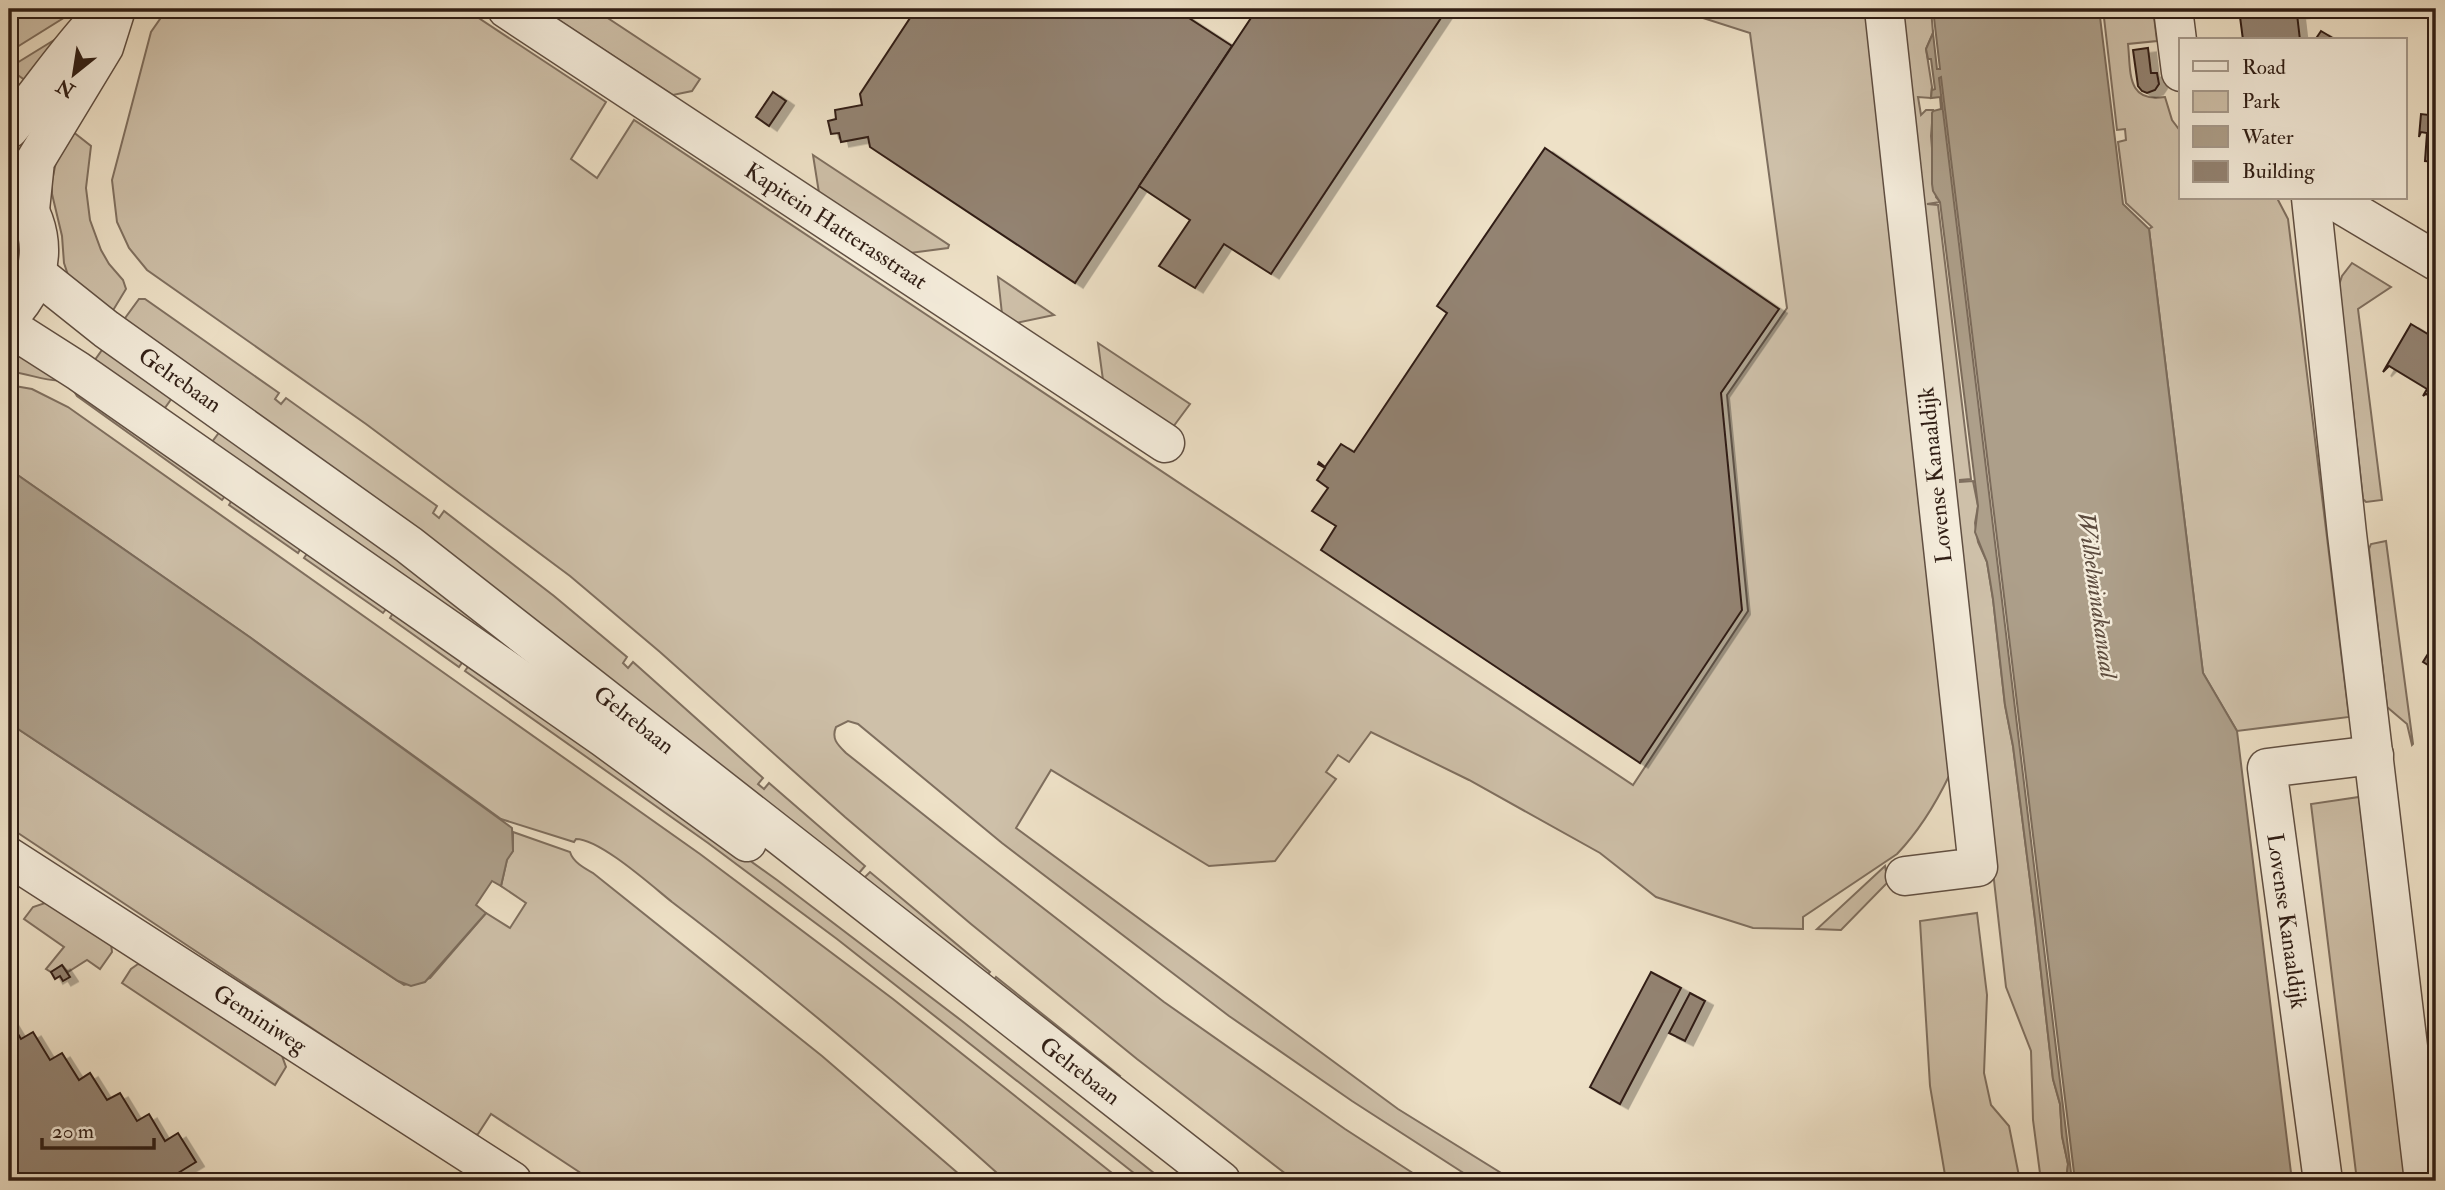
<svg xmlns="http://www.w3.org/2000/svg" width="2445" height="1190" font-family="'IM FELL Double Pica',serif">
	<defs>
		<filter id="shadow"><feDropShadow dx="8" dy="4.5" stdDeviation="0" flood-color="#0004"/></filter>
	</defs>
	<rect width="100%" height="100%" fill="#eee1c7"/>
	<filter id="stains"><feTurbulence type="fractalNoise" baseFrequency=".00286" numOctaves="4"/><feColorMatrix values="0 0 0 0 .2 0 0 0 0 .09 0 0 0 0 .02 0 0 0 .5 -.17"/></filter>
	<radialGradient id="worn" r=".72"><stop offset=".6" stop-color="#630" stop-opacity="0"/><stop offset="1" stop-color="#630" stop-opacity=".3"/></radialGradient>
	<g fill="#cec0a9" stroke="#7f6f5f" stroke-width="2">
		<path d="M 9,9 L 78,9 L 9,52 Z"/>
		<path d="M 167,9 L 465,9 L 606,102 L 571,159 L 597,178 L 634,120 L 1633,785 L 1748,611 L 1727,395 L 1787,308 L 1750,33 L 1675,9 L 1876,9 L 1949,776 C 1935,805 1919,831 1897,854 L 1803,917 L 1803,929 L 1753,928 L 1656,897 L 1600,853 L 1469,780 L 1371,732 L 1349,762 L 1338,755 L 1326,772 L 1336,779 L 1275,861 L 1209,866 L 1051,770 L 1016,828 L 1398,1109 L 1514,1181 L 1476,1181 L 1352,1101 L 1229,1016 L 1002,843 L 858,724 L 848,721 L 836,727 C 831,739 838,745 846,753 L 958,842 L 1164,1002 L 1345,1129 L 1425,1181 L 1295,1181 L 1137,1059 L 971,924 L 845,817 L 660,652 L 570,576 L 366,424 L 147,270 L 129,248 L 117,222 L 112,180 L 151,32 Z"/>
		<path d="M 542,9 L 594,9 L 700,79 L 692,91 L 673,95 Z"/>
		<path d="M 1896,9 L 1931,9 L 1933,33 L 1926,49 L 1932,87 L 1931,98 L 1918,97 L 1921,115 L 1926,110 L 1933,110 L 1931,136 L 1936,197 L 1940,202 L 1927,204 L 1938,205 L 1971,479 L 1960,480 L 1960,482 L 1973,481 L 1978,506 L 1975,523 L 1978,542 L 1987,562 L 1993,599 L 2005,705 L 2013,746 L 2035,919 L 2053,1079 L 2060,1104 L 2062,1136 L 2068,1164 L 2066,1181 L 2041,1181 L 2033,1120 L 2031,1051 L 2006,987 Z"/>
		<path d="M 2103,9 L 2153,9 L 2157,41 L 2128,44 C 2131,72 2126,103 2165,97 L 2172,120 L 2181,132 L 2181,198 L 2277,198 L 2288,219 L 2349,717 L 2237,731 L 2203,673 L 2149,229 L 2152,227 L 2126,203 L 2118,142 L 2126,140 L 2125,129 L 2117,130 Z"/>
		<path d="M 72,29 L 32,85 L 12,71 L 12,66 Z"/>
		<path d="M 72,131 L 91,146 L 86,188 L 90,220 L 101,250 L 109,264 L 123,280 L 126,289 L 109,317 L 68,275 L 64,263 L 62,236 L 52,194 L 52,181 L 57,157 Z"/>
		<path d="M 813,155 L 949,245 L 948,248 L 910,253 L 819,193 Z"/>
		<path d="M 2352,263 L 2391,287 L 2358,309 L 2382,500 L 2366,502 L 2363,499 L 2339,285 L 2342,276 Z"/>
		<path d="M 998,277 L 1054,315 L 1016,323 L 1002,314 Z"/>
		<path d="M 139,299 L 145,299 L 279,393 L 275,399 L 281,404 L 286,398 L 437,506 L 433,513 L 439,518 L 444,511 L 554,596 L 627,657 L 623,663 L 628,668 L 633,662 L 763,778 L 758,784 L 764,789 L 769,783 L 865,866 L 859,873 L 864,878 L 870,872 L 990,972 L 985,978 L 991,984 L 996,977 L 1120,1076 L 1114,1085 L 120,325 Z"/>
		<path d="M 107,343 L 177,391 L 162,412 L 92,364 Z"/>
		<path d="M 1098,343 L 1190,404 L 1173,427 L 1103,380 Z"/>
		<path d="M 9,353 L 20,354 L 62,380 C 48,383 26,372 9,372 Z"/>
		<path d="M 9,385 L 32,389 L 68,407 L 700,854 L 893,999 L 1122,1181 L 1006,1181 C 898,1084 788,990 672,902 C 652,886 600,839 576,839 L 574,842 L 501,819 L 251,638 L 9,469 Z"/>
		<path d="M 74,391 L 229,491 L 222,500 L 77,396 Z"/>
		<path d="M 224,426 L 514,641 L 515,654 L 209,446 Z"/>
		<path d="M 235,495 L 304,543 L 298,553 L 229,505 Z"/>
		<path d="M 2386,541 L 2413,744 L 2412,745 L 2407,724 L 2387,707 L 2369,549 L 2371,544 Z"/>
		<path d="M 311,548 L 390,604 L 383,613 L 304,558 Z"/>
		<path d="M 396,608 L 466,657 L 459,667 L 390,618 Z"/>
		<path d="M 472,661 L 777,880 L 962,1021 L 1164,1181 L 1144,1181 L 837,939 L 708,843 L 465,671 Z"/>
		<path d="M 9,723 L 404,985 L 430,978 L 486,913 L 510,928 L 526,903 L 501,886 L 507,859 L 513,851 L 513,832 L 570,852 C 573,862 584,868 593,873 L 822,1056 L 967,1181 L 593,1181 L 491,1114 L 478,1134 L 474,1136 L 9,827 Z"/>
		<path d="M 2359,797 L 2406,1181 L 2357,1181 L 2311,804 Z"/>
		<path d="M 1885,866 L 1888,882 L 1841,930 L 1817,929 Z"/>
		<path d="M 48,902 L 111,944 L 112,952 L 100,969 L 87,960 L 68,972 L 62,965 L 51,972 L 46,969 L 64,947 L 24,919 L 33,907 Z"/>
		<path d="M 1977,913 L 1987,995 L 1984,1073 L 1991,1105 L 2009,1126 L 2020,1181 L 1946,1181 L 1930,1086 L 1920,921 Z"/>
		<path d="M 138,964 L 146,966 L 282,1056 L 286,1067 L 275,1085 L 122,983 L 131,969 Z"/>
	</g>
	<g fill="#ad9f8a" stroke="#7b6b5b" stroke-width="2">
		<path d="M 1933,9 L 2099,9 L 2123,204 L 2149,229 L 2203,673 L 2237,731 L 2292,1181 L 2075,1181 L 1941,77 L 1939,78 L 2072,1181 L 2066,1181 L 2068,1164 L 2062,1136 L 2060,1104 L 2053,1079 L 2035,919 L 2013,746 L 2005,705 L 1993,599 L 1987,562 L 1975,532 L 1978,506 L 1940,202 L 1933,191 L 1932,184 L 1932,113 L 1933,111 L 1941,109 L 1940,97 L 1931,98 L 1932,87 L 1932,90 L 1935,89 L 1931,59 L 1928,59 L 1926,49 L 1933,33 L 1937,69 L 1940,69 Z"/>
		<path d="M 9,469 L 251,638 L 512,828 L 513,851 L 507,860 L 501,886 L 492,881 L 476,905 L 486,913 L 425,982 L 411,986 L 398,981 L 9,723 Z"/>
	</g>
	<g fill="#938372" stroke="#301e15" stroke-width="2" filter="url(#shadow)">
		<path d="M 916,9 L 1175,9 L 1232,46 L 1075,283 L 870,147 L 868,137 L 841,142 L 839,133 L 831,134 L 828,121 L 836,119 L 835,110 L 862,105 L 860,94 Z"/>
		<path d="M 1257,9 L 1447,9 L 1271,274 L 1224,244 L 1195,288 L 1159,266 L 1190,220 L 1139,186 Z"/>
		<path d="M 2239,9 L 2321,9 L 2322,10 L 2297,14 L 2300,40 L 2243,40 Z"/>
		<path d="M 2321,31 L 2336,40 L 2315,40 Z"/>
		<path d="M 2435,46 L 2436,47 L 2436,162 L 2425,161 L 2427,133 L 2421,132 L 2419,137 L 2421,114 L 2429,115 Z"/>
		<path d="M 2148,48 L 2151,73 L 2157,73 L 2159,84 L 2155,90 L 2147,93 L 2142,91 L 2138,86 L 2133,50 Z"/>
		<path d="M 773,92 L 786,101 L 769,126 L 756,117 Z"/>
		<path d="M 1545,148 L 1779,309 L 1721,393 L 1742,610 L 1640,763 L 1321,550 L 1336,526 L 1312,511 L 1328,488 L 1317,480 L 1325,468 L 1318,464 L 1319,462 L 1325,467 L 1341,444 L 1354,452 L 1447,313 L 1437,306 Z"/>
		<path d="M 2411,324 L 2436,339 L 2436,400 L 2426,394 L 2423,396 L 2427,389 L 2389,366 L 2383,372 Z"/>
		<path d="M 2436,641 L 2436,670 L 2423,662 Z"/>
		<path d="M 62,965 L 70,977 L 63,981 L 60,976 L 55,979 L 51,972 Z"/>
		<path d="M 1651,972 L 1681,988 L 1620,1104 L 1590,1087 Z"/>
		<path d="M 1690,993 L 1705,1001 L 1685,1041 L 1669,1033 Z"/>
		<path d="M 9,1019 L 21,1039 L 33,1032 L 50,1060 L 62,1053 L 79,1080 L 90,1073 L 107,1100 L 120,1093 L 137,1121 L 149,1114 L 165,1141 L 178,1133 L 196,1162 L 165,1181 L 9,1181 Z"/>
	</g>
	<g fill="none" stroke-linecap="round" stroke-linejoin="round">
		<defs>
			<g id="minor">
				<path d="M 507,9 L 1165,443"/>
				<path d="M 1884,9 L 1978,867 L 1905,876"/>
				<path d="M 2173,9 L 2181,72"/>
				<path d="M 9,129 C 40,93 66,52 99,18"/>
				<path d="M 2311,198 L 2347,534 L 2424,1181"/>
				<path d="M 2330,198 L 2436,261"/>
				<path d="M 30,210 L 35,161 L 104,47 L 116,9"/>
				<path d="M 37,274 L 106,329 L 409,545 L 1221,1181"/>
				<path d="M 9,317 C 46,278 49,234 17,190"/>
				<path d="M 9,327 L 78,371 L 604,738 L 747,842"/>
				<path d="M 9,857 L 512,1181"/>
				<path d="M 2323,1181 L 2267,768 L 2374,755"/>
			</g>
		</defs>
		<use href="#minor" stroke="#604f42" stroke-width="41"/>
		<use href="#minor" stroke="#f4ecdb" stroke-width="38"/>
	</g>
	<g text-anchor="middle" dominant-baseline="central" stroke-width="5" stroke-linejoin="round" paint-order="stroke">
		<g font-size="23" fill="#301e15" stroke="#f4ecdb">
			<text transform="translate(836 226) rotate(33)">Kapitein Hatterasstraat</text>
			<text transform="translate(180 380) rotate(35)">Gelrebaan</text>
			<text transform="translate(1935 475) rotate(-96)">Lovense Kanaaldijk</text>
			<text transform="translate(634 720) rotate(38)">Gelrebaan</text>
			<text transform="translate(2287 921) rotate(82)">Lovense Kanaaldijk</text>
			<text transform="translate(260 1019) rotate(33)">Geminiweg</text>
			<text transform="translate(1080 1071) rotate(38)">Gelrebaan</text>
		</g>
		<g font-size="24" font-style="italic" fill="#5c4b3e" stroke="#f4ecdb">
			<text transform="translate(2097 595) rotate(82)">Wilhelminakanaal</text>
		</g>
	</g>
	<rect width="2445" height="1190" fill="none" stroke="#eee1c7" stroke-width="35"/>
	<rect x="10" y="10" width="2424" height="1169" fill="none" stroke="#301e15" stroke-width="3.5"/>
	<rect x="18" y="18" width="2410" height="1155" fill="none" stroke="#301e15" stroke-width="2"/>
	<rect x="2179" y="38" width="228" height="161" fill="#f4ecdb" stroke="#a69a8c" stroke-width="2"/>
	<rect x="2193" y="61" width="35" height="10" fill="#f4ecdb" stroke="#a69a8c" stroke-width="2"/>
	<text x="2242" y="74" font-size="21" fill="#301e15">Road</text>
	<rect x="2193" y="91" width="35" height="21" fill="#cec0a9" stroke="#a69a8c" stroke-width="2"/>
	<text x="2242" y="108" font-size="21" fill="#301e15">Park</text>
	<rect x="2193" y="126" width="35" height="21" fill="#ad9f8a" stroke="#a69a8c" stroke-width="2"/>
	<text x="2242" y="144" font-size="21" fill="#301e15">Water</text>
	<rect x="2193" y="161" width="35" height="21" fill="#938372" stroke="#a69a8c" stroke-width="2"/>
	<text x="2242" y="178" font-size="21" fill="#301e15">Building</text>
	<g transform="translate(74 74) rotate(210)" stroke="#f4ecdb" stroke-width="5" paint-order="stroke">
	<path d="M0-5L12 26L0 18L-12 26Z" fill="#301e15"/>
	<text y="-10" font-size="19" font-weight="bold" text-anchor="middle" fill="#301e15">N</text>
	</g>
	<path d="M42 1138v10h112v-10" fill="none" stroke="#301e15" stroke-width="3.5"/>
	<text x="52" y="1138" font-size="21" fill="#301e15" stroke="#f4ecdb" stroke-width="5" paint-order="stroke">20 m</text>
	<rect width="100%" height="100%" filter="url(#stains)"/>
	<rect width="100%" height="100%" fill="url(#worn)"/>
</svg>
